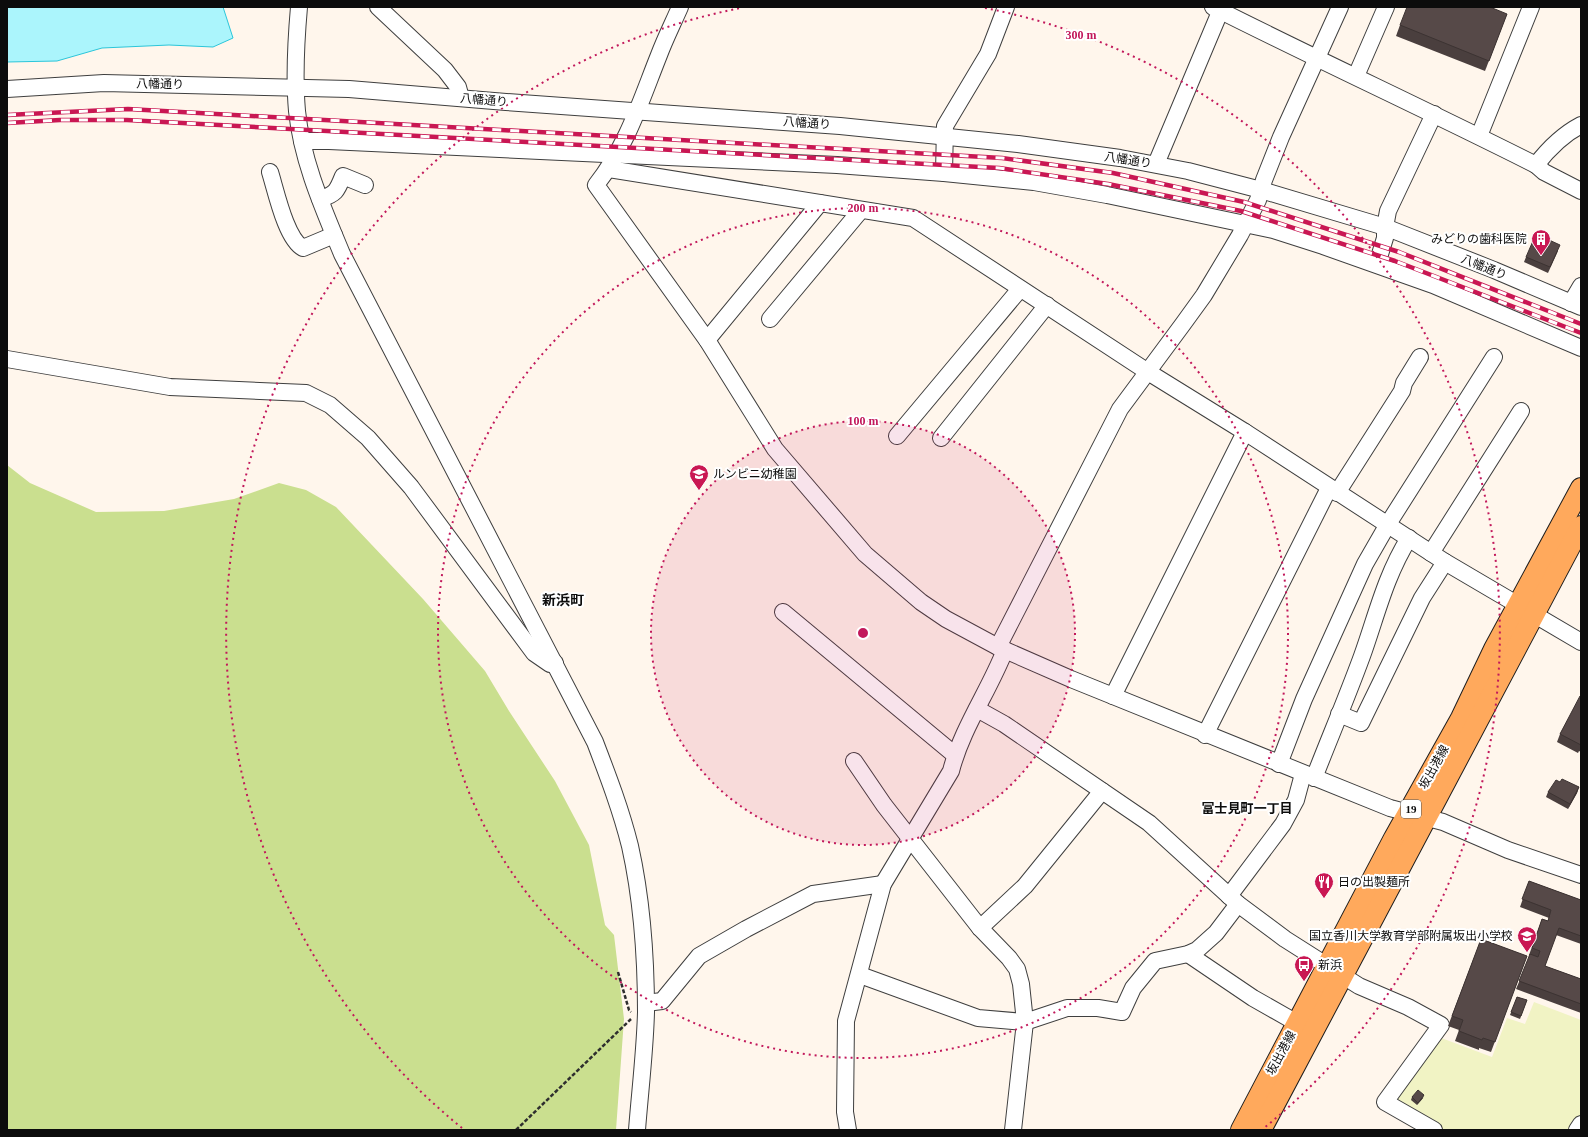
<svg xmlns="http://www.w3.org/2000/svg" width="1588" height="1137" font-family="'Times New Roman','Noto Sans JP',serif">
	<rect width="100%" height="100%" fill="#fff6ec"/>
	<path fill="#cadf8f" d="M 7,465 L 30,483 L 96,512 L 164,511 L 234,499 L 279,483 L 306,490 L 336,507 L 423,599 L 485,671 L 509,711 L 555,781 L 589,845 L 605,925 L 614,935 L 624,1019 L 616,1130 L 7,1130 Z"/>
	<path fill="#f1f3c4" d="M 1534,1002 L 1581,1020 L 1581,1117 L 1572,1130 L 1442,1130 L 1393,1102 L 1436,1036 L 1492,1057 L 1507,1018 L 1525,1024 Z"/>
	<path fill="#abf5fc" stroke="#2bc6da" d="M 7,7 L 223,7 L 233,38 L 213,47 L 169,45 L 102,48 L 57,61 L 7,62 Z"/>
	<g fill="none" stroke-linecap="round" stroke-linejoin="round">
		<defs>
			<g id="minor">
				<path d="M 299,7 C 296,41 294,77 297,111 C 302,161 323,208 342,254 L 595,742 C 608,776 621,810 630,846 C 642,900 646,956 646,1012 C 645,1051 640,1091 637,1130"/>
				<path d="M 378,7 L 445,70 L 458,87 L 461,98"/>
				<path d="M 680,7 C 673,23 665,39 659,55 C 641,100 627,146 596,185 L 707,340 L 775,449 L 865,554 L 921,602 L 946,619 L 998,647 L 1071,679 L 1390,808 L 1443,822 L 1508,850 L 1581,875"/>
				<path d="M 1213,7 C 1320,61 1429,111 1536,165 L 1544,172 L 1581,191"/>
				<path d="M 1356,76 L 1386,7"/>
				<path d="M 7,89 L 104,83 L 349,89 L 506,102 L 840,126 L 1018,144 L 1120,158 L 1188,171 L 1261,190 L 1385,227 L 1494,270 L 1581,307"/>
				<path d="M 1479,136 L 1531,7"/>
				<path d="M 302,141 L 329,141 L 837,165 L 944,173 L 1034,182 L 1107,195 L 1273,230 L 1323,246 L 1433,285 L 1581,348"/>
				<path d="M 1156,164 L 1222,7"/>
				<path d="M 1536,165 C 1549,148 1562,135 1581,125"/>
				<path d="M 609,169 L 913,218 L 1148,372 L 1245,432 L 1445,562 L 1581,642"/>
				<path d="M 270,172 C 276,191 286,239 303,248 L 334,235"/>
				<path d="M 944,173 L 945,126 L 988,54 L 1006,7"/>
				<path d="M 320,199 C 336,194 337,191 343,176 L 365,185"/>
				<path d="M 1377,264 L 1385,238 L 1385,227 L 1388,211 L 1434,114"/>
				<path d="M 1571,303 L 1581,286"/>
				<path d="M 770,319 L 861,210"/>
				<path d="M 707,340 L 820,203"/>
				<path d="M 7,359 L 170,387 L 306,393 L 330,405 L 368,438 L 411,487 L 534,653 L 550,664 L 555,663"/>
				<path d="M 897,436 L 1020,289"/>
				<path d="M 941,438 L 1047,305"/>
				<path d="M 1337,493 L 1402,391 L 1404,383 L 1420,357"/>
				<path d="M 1431,553 L 1521,411"/>
				<path d="M 783,612 L 955,755"/>
				<path d="M 998,647 L 1120,409 L 1183,324 L 1204,295 L 1240,235 L 1258,200 L 1264,180 L 1281,137 L 1340,7"/>
				<path d="M 1113,696 L 1245,432"/>
				<path d="M 977,709 L 1004,724 L 1149,823 L 1238,904 L 1285,939 L 1359,986 L 1408,1007 L 1441,1025 L 1385,1102 L 1434,1130"/>
				<path d="M 1339,714 L 1361,723 L 1422,598 L 1445,562"/>
				<path d="M 1205,735 L 1329,488"/>
				<path d="M 854,761 L 884,805 L 980,928 L 1009,958 L 1017,969 L 1021,984 L 1025,1022 L 1013,1130"/>
				<path d="M 1279,764 L 1304,699 L 1365,564 L 1388,524 L 1494,357"/>
				<path d="M 1314,778 C 1330,737 1347,697 1362,656 C 1377,614 1385,577 1409,538"/>
				<path d="M 1229,896 L 1283,824 L 1296,800 L 1303,774"/>
				<path d="M 980,928 L 1025,886 L 1102,791"/>
				<path d="M 1188,954 L 1253,998 L 1297,1023"/>
				<path d="M 860,975 L 978,1018 L 1025,1022 L 1067,1008 L 1098,1008 L 1122,1012 L 1133,988 L 1155,961 L 1188,954 L 1197,950 L 1216,933 L 1238,904"/>
				<path d="M 646,1003 L 662,1001 L 699,956 L 746,929 L 813,894 L 883,884"/>
				<path d="M 848,1130 L 845,1112 L 846,1021 L 883,884 L 951,771 C 962,728 989,691 1005,650"/>
				<path d="M 1577,1130 L 1581,1124"/>
			</g>
			<g id="major">
				<path d="M 1241,1130 L 1394,838 L 1461,718 L 1494,649 L 1581,488"/>
				<path d="M 1261,1130 L 1581,526"/>
			</g>
		</defs>
		<use href="#minor" stroke="#3f3f3f" stroke-width="18"/>
		<use href="#major" stroke="#1d1d1d" stroke-width="22"/>
		<g stroke="#2e2e2e" stroke-width="2.5" stroke-dasharray="4 2" stroke-linecap="butt">
			<path d="M 618,972 L 629,1010 L 631,1012"/>
			<path d="M 516,1130 L 631,1019"/>
		</g>
		<use href="#minor" stroke="#fff" stroke-width="16"/>
		<use href="#major" stroke="#ffa95c" stroke-width="20"/>
		<defs>
			<g id="rail">
				<path d="M 7,115 L 128,109 L 1002,158 L 1113,173 L 1244,202 L 1399,252 L 1581,324"/>
				<path d="M 7,123 L 60,120 L 127,120 L 999,168 L 1108,184 L 1241,211 L 1395,261 L 1581,333"/>
			</g>
		</defs>
		<use href="#rail" stroke="#c91753" stroke-width="4.5"/>
		<use href="#rail" stroke="#fff" stroke-width="3" stroke-dasharray="9" stroke-linecap="butt"/>
	</g>
	<g fill="#4a3f3e">
		<path d="M 1507,14 L 1485,71 L 1396,36 L 1400,25 Z"/>
		<path d="M 1558,251 L 1548,273 L 1524,262 L 1526,257 Z"/>
		<path d="M 1581,696 L 1581,752 L 1579,751 L 1578,753 L 1557,742 L 1560,734 Z"/>
		<path d="M 1560,782 L 1579,787 L 1577,793 L 1568,809 L 1546,797 L 1548,792 Z"/>
		<path d="M 1529,881 L 1581,900 L 1581,944 L 1556,935 L 1545,966 L 1581,979 L 1581,1013 L 1516,989 L 1530,956 L 1529,955 L 1542,919 L 1548,921 L 1549,918 L 1520,907 Z"/>
		<path d="M 1481,939 L 1527,956 L 1491,1052 L 1479,1048 L 1479,1050 L 1455,1041 L 1459,1030 L 1448,1026 Z"/>
		<path d="M 1517,997 L 1527,1000 L 1520,1019 L 1510,1015 Z"/>
		<path d="M 1412,1097 L 1423,1098 L 1417,1105 L 1411,1100 Z"/>
	</g>
	<g fill="#3c3332">
		<path d="M 1579,787 L 1577,793 L 1568,809 L 1570,804 Z"/>
		<path d="M 1424,1095 L 1423,1098 L 1417,1105 L 1418,1103 Z"/>
	</g>
	<g fill="#564948" stroke="#3c3332">
		<path d="M 1407,7 L 1490,7 L 1507,14 L 1489,61 L 1400,25 Z"/>
		<path d="M 1536,234 L 1560,245 L 1550,267 L 1526,257 Z"/>
		<path d="M 1580,696 L 1581,696 L 1581,745 L 1560,734 Z"/>
		<path d="M 1562,779 L 1579,787 L 1570,804 L 1548,792 L 1556,780 L 1560,782 Z"/>
		<path d="M 1529,881 L 1581,900 L 1581,936 L 1559,928 L 1545,966 L 1581,979 L 1581,1004 L 1519,981 L 1530,954 L 1538,957 L 1540,951 L 1532,948 L 1542,919 L 1548,921 L 1551,910 L 1522,899 Z"/>
		<path d="M 1481,939 L 1527,956 L 1495,1042 L 1483,1038 L 1482,1040 L 1459,1031 L 1463,1020 L 1452,1016 Z"/>
		<path d="M 1517,997 L 1527,1000 L 1521,1016 L 1511,1012 Z"/>
		<path d="M 1418,1090 L 1424,1095 L 1418,1103 L 1412,1097 Z"/>
	</g>
	<circle cx="863" cy="633" r="212" fill="#c2185b" fill-opacity=".12"/>
	<g fill="none" stroke="#c2185b" stroke-width="2" stroke-dasharray="2 4">
		<circle cx="863" cy="633" r="212"/>
		<circle cx="863" cy="633" r="425"/>
		<path d="M462 1128A637 637 0 0 1 741 8M985 8A637 637 0 0 1 1264 1128"/>
	</g>
	<defs>
		<symbol id="building-pin" viewBox="-11 -11 22 30"><path d="M0 17L-7.5 6A9.5 9.5 0 1 1 7.5 6Z" fill="#c91753" stroke="#fff"/><path d="M-4-6H4V6H1V3H-1V6H-4ZM-2.5-4.3h1.7v1.8h-1.7ZM.8-4.3h1.7v1.8H.8ZM-2.5-1h1.7V.8h-1.7ZM.8-1h1.7V.8H.8Z" fill="#fff"/></symbol>
		<symbol id="school-pin" viewBox="-11 -11 22 30"><path d="M0 17L-7.5 6A9.5 9.5 0 1 1 7.5 6Z" fill="#c91753" stroke="#fff"/><path d="M0-5L7-2L0 1L-7-2ZM-4 1L0 2.5L4 1V4Q0 6-4 4Z" fill="#fff"/></symbol>
		<symbol id="restaurant-pin" viewBox="-11 -11 22 30"><path d="M0 17L-7.5 6A9.5 9.5 0 1 1 7.5 6Z" fill="#c91753" stroke="#fff"/><path d="M-5-6h1v4h1v-4h1v4h1v-4h1v5L-1.5 .5V6h-2V.5L-5-1ZM5-6V6H3V1.5H1.5Q1.5-4 5-6Z" fill="#fff"/></symbol>
		<symbol id="bus-pin" viewBox="-11 -11 22 30"><path d="M0 17L-7.5 6A9.5 9.5 0 1 1 7.5 6Z" fill="#c91753" stroke="#fff"/><path d="M-5-6H5V4H4V6H2V4H-2V6H-4V4H-5ZM-3.5-4V0h7V-4ZM-3.5 1.2v1.5H-2V1.2ZM2 1.2v1.5H3.5V1.2Z" fill="#fff"/></symbol>
	</defs>
	<g fill-rule="evenodd">
		<use href="#building-pin" x="1530" y="228" width="22" height="30"/>
		<use href="#school-pin" x="688" y="463" width="22" height="30"/>
		<use href="#restaurant-pin" x="1313" y="871" width="22" height="30"/>
		<use href="#school-pin" x="1516" y="925" width="22" height="30"/>
		<use href="#bus-pin" x="1293" y="954" width="22" height="30"/>
	</g>
	<g text-anchor="middle" dominant-baseline="central" stroke-width="4" stroke-linejoin="round" paint-order="stroke">
		<rect fill="#fff" stroke="#555" stroke-width="1" x="1401" y="800" width="20" height="18" rx="3"/>
		<g font-size="11" font-weight="bold" fill="#0c0c0c">
			<text x="1411" y="809">19</text>
		</g>
		<g font-size="12" fill="#0c0c0c" stroke="#fff">
			<text transform="translate(160 84) rotate(1)">八幡通り</text>
			<text transform="translate(484 100) rotate(5)">八幡通り</text>
			<text transform="translate(807 123) rotate(4)">八幡通り</text>
			<text transform="translate(1128 160) rotate(9)">八幡通り</text>
			<text transform="translate(1484 267) rotate(22)">八幡通り</text>
			<text transform="translate(1434 767) rotate(-61)">坂出港線</text>
			<text transform="translate(1281 1053) rotate(-62)">坂出港線</text>
		</g>
		<g font-size="12" fill="#0c0c0c" stroke="#fff" text-anchor="start">
			<text x="1527" y="239" text-anchor="end">みどりの歯科医院</text>
			<text x="713" y="474">ルンビニ幼稚園</text>
			<text x="1338" y="882">日の出製麺所</text>
			<text x="1513" y="936" text-anchor="end">国立香川大学教育学部附属坂出小学校</text>
			<text x="1318" y="965">新浜</text>
		</g>
		<g font-size="13" font-weight="bold" fill="#0c0c0c" stroke="#fff">
			<text x="1247" y="808">富士見町一丁目</text>
		</g>
		<g font-size="14" font-weight="bold" fill="#0c0c0c" stroke="#fff">
			<text x="563" y="600">新浜町</text>
		</g>
	</g>
	<circle cx="863" cy="633" r="6" fill="#c2185b" stroke="#fff" stroke-width="2"/>
	<g font-size="12" text-anchor="middle" font-weight="bold" fill="#c2185b" stroke="#fff" stroke-width="4" stroke-linejoin="round" paint-order="stroke">
		<text x="1081" y="39">300 m</text>
		<text x="863" y="212">200 m</text>
		<text x="863" y="425">100 m</text>
	</g>
	<rect width="1588" height="1137" fill="none" stroke="#0c0c0c" stroke-width="16"/>
</svg>
